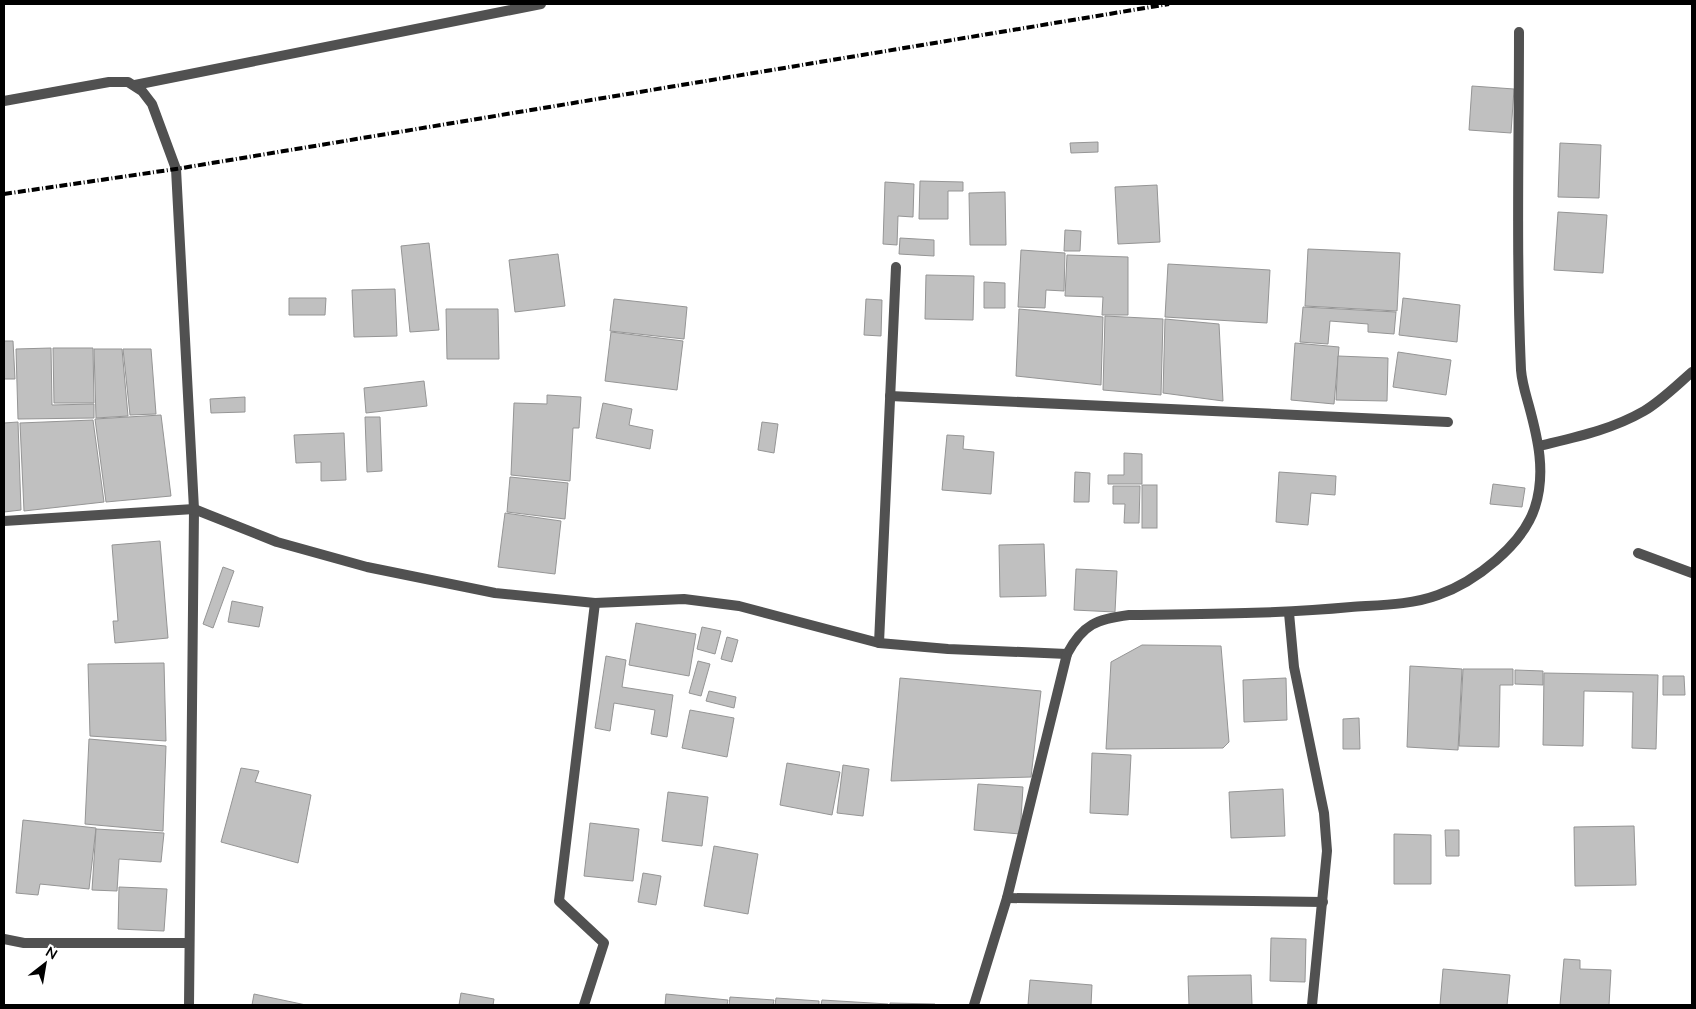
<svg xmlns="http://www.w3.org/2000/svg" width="1696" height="1009" font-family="Mulish,sans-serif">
	<rect width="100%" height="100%" fill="#fff"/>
	<g fill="#c0c0c0" stroke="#959595">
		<path d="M 1472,86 L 1514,89 L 1511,133 L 1469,130 Z"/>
		<path d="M 1098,142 L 1098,152 L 1071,153 L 1070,143 Z"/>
		<path d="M 1560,143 L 1601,145 L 1599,198 L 1558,197 Z"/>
		<path d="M 920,181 L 963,182 L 963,191 L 948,191 L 948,219 L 919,219 Z"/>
		<path d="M 885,182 L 914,184 L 913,217 L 898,216 L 897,245 L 883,244 Z"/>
		<path d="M 1157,185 L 1160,242 L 1118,244 L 1115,187 Z"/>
		<path d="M 1005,192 L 1006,245 L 970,245 L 969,193 Z"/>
		<path d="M 1558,212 L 1607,215 L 1603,273 L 1554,270 Z"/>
		<path d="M 1065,230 L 1081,231 L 1080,251 L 1064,251 Z"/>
		<path d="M 900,238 L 934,240 L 934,256 L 899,254 Z"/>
		<path d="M 429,243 L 439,330 L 410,332 L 401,246 Z"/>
		<path d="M 1308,249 L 1400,253 L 1397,311 L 1305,306 Z"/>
		<path d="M 1021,250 L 1065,253 L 1064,291 L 1046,290 L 1045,308 L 1018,307 Z"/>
		<path d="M 558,254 L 565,306 L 515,312 L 509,260 Z"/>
		<path d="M 1067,255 L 1128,257 L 1128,315 L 1102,315 L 1103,297 L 1065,296 Z"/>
		<path d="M 1168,264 L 1270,270 L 1267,323 L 1165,317 Z"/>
		<path d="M 926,275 L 974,276 L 973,320 L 925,319 Z"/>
		<path d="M 984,282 L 1005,283 L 1005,308 L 984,308 Z"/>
		<path d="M 395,289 L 397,336 L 354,337 L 352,290 Z"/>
		<path d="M 289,298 L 326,298 L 325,315 L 289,315 Z"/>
		<path d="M 1403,298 L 1460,305 L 1457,342 L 1399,335 Z"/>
		<path d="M 614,299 L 687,307 L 684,339 L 610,331 Z"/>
		<path d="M 866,299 L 882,300 L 881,336 L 864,335 Z"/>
		<path d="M 1303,307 L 1396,312 L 1394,334 L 1368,332 L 1368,324 L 1330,321 L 1328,344 L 1300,342 Z"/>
		<path d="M 446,309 L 498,309 L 499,359 L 447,359 Z"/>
		<path d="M 1019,309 L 1103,317 L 1101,385 L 1016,376 Z"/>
		<path d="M 1105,316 L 1163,319 L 1161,395 L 1103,390 Z"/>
		<path d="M 1165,319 L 1219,324 L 1223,401 L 1163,393 Z"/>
		<path d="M 611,332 L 683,341 L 677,390 L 605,381 Z"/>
		<path d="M 4,341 L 13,341 L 15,379 L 4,379 Z"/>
		<path d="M 1295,343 L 1339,347 L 1334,404 L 1291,400 Z"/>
		<path d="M 51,348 L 52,405 L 94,404 L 94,418 L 18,419 L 16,349 Z"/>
		<path d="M 53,348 L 93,348 L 94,403 L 54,403 Z"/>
		<path d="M 94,349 L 122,349 L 128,416 L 96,418 Z"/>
		<path d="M 123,349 L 151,349 L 156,414 L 130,415 Z"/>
		<path d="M 1398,352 L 1451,360 L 1446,395 L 1393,387 Z"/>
		<path d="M 1338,356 L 1388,358 L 1387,401 L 1336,400 Z"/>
		<path d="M 424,381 L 427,406 L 366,413 L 364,388 Z"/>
		<path d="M 547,395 L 581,397 L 579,428 L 573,428 L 570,481 L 511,475 L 514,403 L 547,404 Z"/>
		<path d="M 245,397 L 245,412 L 211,413 L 210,399 Z"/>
		<path d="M 603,403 L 632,409 L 629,425 L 653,430 L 650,449 L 596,438 Z"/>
		<path d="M 161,415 L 171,496 L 106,502 L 95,419 Z"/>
		<path d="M 365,417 L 380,417 L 382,471 L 367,472 Z"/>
		<path d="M 93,420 L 104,502 L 24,511 L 20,423 Z"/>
		<path d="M 18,422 L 21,510 L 4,512 L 4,423 Z"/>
		<path d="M 762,422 L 778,424 L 774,453 L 758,450 Z"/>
		<path d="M 344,433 L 346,480 L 321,481 L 321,462 L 296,463 L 294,435 Z"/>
		<path d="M 947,435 L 964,436 L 963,449 L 994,452 L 991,494 L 942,490 Z"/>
		<path d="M 1124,453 L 1142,454 L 1142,484 L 1108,484 L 1108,475 L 1124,475 Z"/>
		<path d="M 1075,472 L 1090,473 L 1089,502 L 1074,502 Z"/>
		<path d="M 1279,472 L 1336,476 L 1335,495 L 1311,493 L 1308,525 L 1276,522 Z"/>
		<path d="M 510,477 L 568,483 L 565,519 L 507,512 Z"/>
		<path d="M 1493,484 L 1525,488 L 1522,507 L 1490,504 Z"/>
		<rect x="1142" y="485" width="15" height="43"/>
		<path d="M 1113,486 L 1140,486 L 1139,523 L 1124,523 L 1125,504 L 1113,504 Z"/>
		<path d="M 505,513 L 561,521 L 555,574 L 498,567 Z"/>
		<path d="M 160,541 L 168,638 L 115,643 L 113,621 L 118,621 L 112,545 Z"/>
		<path d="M 1044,544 L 1046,596 L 1000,597 L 999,545 Z"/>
		<path d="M 223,567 L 234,571 L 213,628 L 203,624 Z"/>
		<path d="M 1076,569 L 1117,571 L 1115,612 L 1074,610 Z"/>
		<path d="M 232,601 L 263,607 L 259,627 L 228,622 Z"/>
		<path d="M 636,623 L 696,634 L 689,676 L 629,665 Z"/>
		<path d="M 702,627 L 721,631 L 715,654 L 697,649 Z"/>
		<path d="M 727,637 L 738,640 L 732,662 L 721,659 Z"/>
		<path d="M 1142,645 L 1221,646 L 1229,742 L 1223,748 L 1106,749 L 1111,662 Z"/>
		<path d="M 606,656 L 626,660 L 622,687 L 673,695 L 667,737 L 651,734 L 655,710 L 614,703 L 610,731 L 595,728 Z"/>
		<path d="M 698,661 L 710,664 L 701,696 L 689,693 Z"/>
		<path d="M 164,663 L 166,741 L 90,736 L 88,664 Z"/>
		<path d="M 1410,666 L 1462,669 L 1458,750 L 1407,747 Z"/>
		<path d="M 1463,669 L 1513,669 L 1513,685 L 1500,685 L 1499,747 L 1459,746 Z"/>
		<path d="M 1515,670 L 1543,671 L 1543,685 L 1515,684 Z"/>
		<path d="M 1544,673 L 1658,675 L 1656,749 L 1632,748 L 1633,692 L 1584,691 L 1583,746 L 1543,745 Z"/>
		<path d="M 1663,676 L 1684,676 L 1685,695 L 1663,695 Z"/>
		<path d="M 900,678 L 1041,691 L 1031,777 L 891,781 Z"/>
		<path d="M 1286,678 L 1287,720 L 1244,722 L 1243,680 Z"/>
		<path d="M 709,691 L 736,697 L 734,708 L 706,701 Z"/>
		<path d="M 690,710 L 734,718 L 727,757 L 682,748 Z"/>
		<path d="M 1359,718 L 1360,749 L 1343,749 L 1343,719 Z"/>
		<path d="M 89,739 L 166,746 L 163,831 L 85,824 Z"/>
		<path d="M 1092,753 L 1131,755 L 1128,815 L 1090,813 Z"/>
		<path d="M 787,763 L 840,772 L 832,815 L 780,805 Z"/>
		<path d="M 843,765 L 869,769 L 863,816 L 837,813 Z"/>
		<path d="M 241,768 L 259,771 L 255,782 L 311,795 L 298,863 L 221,842 Z"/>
		<path d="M 978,784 L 1023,787 L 1020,834 L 974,830 Z"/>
		<path d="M 1283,789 L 1285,836 L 1231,838 L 1229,792 Z"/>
		<path d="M 668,792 L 708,797 L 702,846 L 662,841 Z"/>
		<path d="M 23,820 L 96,828 L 89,889 L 40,884 L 38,895 L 16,893 Z"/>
		<path d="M 590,823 L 639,829 L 633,881 L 584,876 Z"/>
		<path d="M 1634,826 L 1636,885 L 1575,886 L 1574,827 Z"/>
		<path d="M 96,829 L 164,833 L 161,862 L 119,859 L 117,891 L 92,890 Z"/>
		<path d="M 1445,830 L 1459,830 L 1459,856 L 1446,856 Z"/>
		<path d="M 1394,834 L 1431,835 L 1431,884 L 1394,884 Z"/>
		<path d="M 714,846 L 758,854 L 748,914 L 704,906 Z"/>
		<path d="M 643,873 L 661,876 L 656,905 L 638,902 Z"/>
		<path d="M 119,887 L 167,889 L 164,931 L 118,929 Z"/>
		<path d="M 1271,938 L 1306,939 L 1305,982 L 1270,981 Z"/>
		<path d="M 1564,959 L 1580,960 L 1580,969 L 1611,970 L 1609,1005 L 1560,1005 Z"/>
		<path d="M 1443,969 L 1510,975 L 1507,1005 L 1440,1005 Z"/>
		<path d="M 1251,975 L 1252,1005 L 1189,1005 L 1188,976 Z"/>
		<path d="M 1030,980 L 1092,985 L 1091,1005 L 1028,1005 Z"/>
		<path d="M 461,993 L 494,999 L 493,1005 L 459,1005 Z"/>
		<path d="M 254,994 L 306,1005 L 252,1005 Z"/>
		<path d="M 666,994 L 728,1000 L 727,1005 L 665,1005 Z"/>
		<path d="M 730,997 L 774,1000 L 773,1005 L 729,1005 Z"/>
		<path d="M 776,998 L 819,1001 L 819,1005 L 775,1005 Z"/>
		<path d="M 822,1000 L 888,1004 L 888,1005 L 821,1005 Z"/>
		<path d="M 890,1003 L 935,1004 L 935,1005 L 890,1005 Z"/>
	</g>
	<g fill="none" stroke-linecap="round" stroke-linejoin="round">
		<g stroke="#515151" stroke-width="10">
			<path d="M 135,85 L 541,4"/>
			<path d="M 4,101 L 109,82 L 128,82 L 142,91 L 152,104 L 176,169 L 194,509 L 189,1005"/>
			<path d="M 890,396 L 1448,422"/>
			<path d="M 1539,446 C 1576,437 1611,430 1644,411 C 1661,401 1677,385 1692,372"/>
			<path d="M 4,521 L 194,509 L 277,542 L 367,567 L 495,593 L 595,603 L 684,599 L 739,606 L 879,643 L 948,649 L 1067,654"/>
			<path d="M 1638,553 L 1692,573"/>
			<path d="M 1289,613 L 1294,667 L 1324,813 L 1327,851 L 1312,1005"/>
			<path d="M 879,643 L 896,267"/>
			<path d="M 1007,898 L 1323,902"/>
			<path d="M 4,939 L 24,943 L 189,943"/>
			<path d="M 584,1005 L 604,943 L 559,901 L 595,603"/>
			<path d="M 974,1005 L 1007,898 L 1067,654 C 1083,624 1097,619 1129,615 C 1203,614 1277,614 1351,607 C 1380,605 1411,605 1438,595 C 1475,582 1523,545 1535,507 C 1546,473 1538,439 1529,406 C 1526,395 1522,383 1521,370 C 1516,258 1519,145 1519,32"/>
		</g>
		<path stroke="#000" stroke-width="4" stroke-dasharray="8 2.5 1 2.5" stroke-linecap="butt" d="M 4,194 L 176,169 L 1169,4"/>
	</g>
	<rect width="1696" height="1009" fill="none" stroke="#000000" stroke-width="10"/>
	<g transform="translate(45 964) rotate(31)" stroke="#ffffff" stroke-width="4" paint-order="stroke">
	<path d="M0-4L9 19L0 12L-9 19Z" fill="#000000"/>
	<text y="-8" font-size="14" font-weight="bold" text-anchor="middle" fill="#000000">N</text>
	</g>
</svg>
